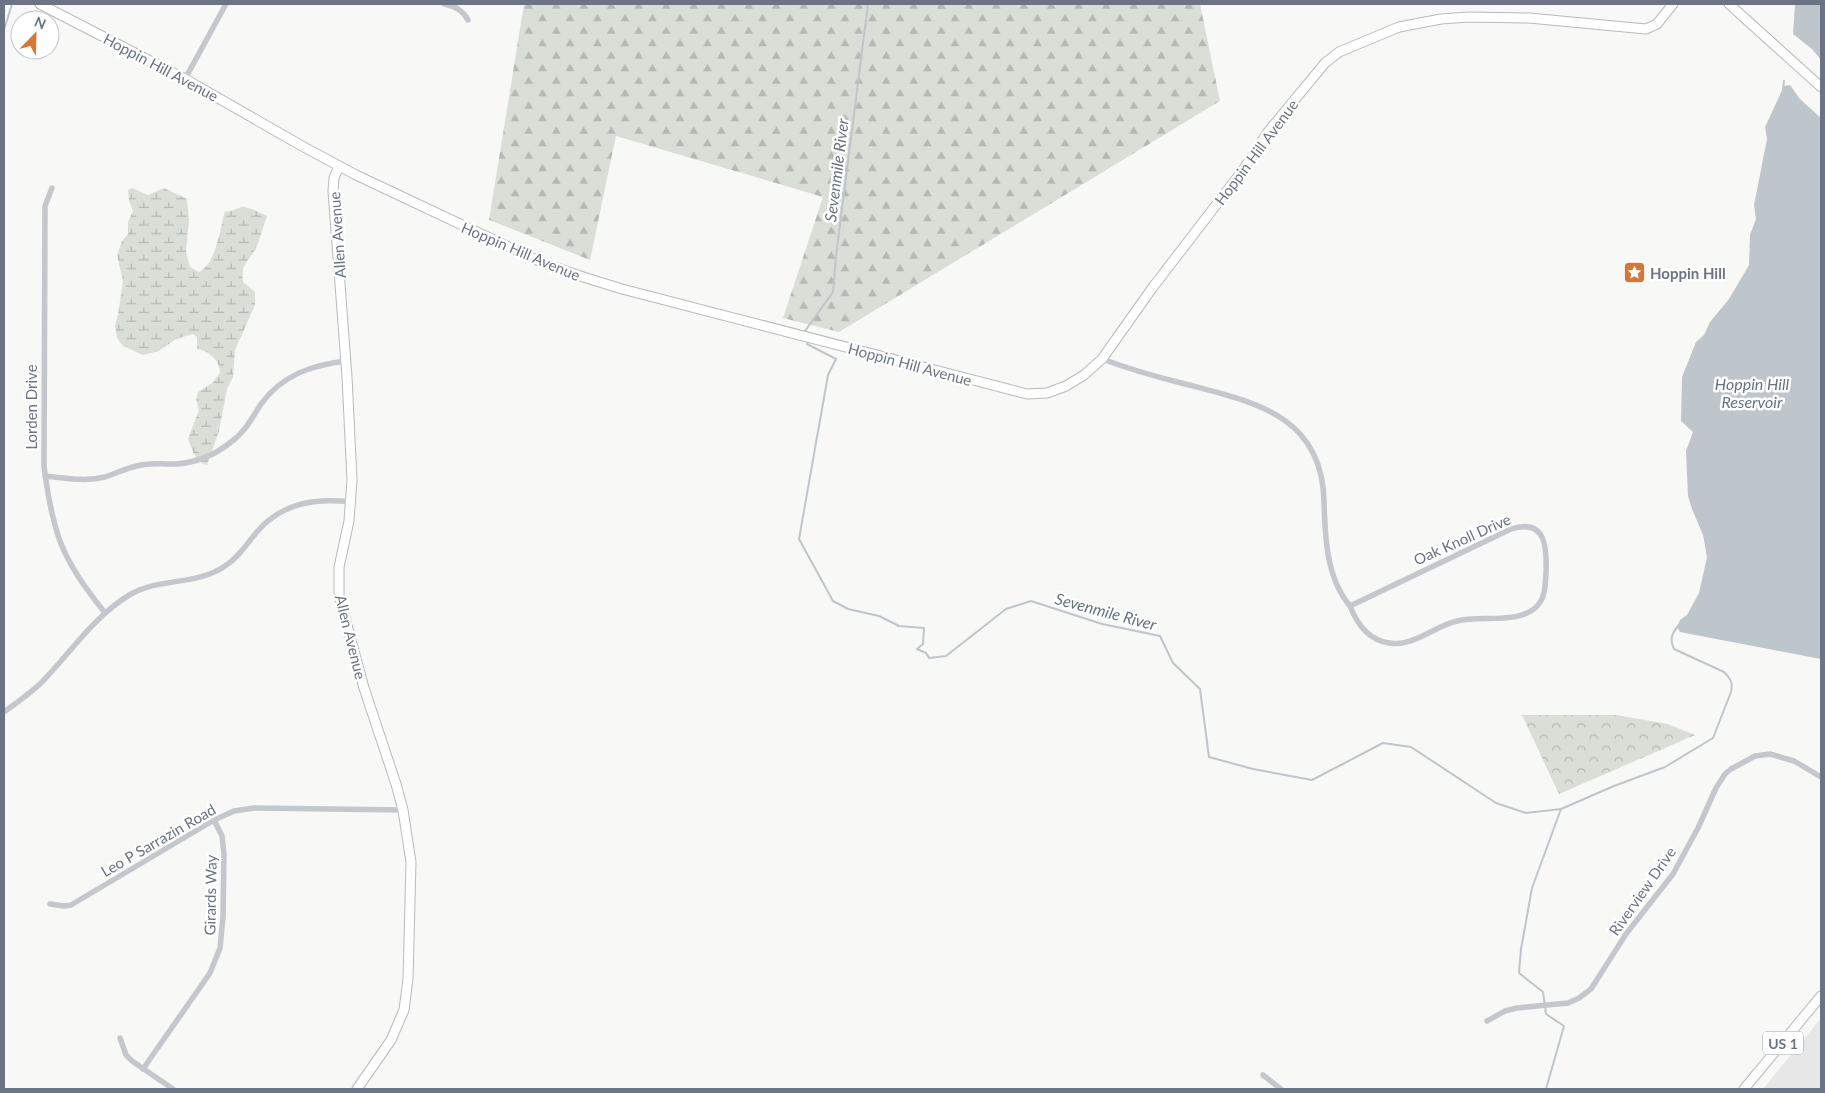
<svg xmlns="http://www.w3.org/2000/svg" width="1825" height="1093" font-family="Lato,sans-serif">
	<defs>
		<pattern id="forest-firs" width="22" height="20" patternUnits="userSpaceOnUse" patternTransform="scale(1.25)"><rect width="22" height="20" fill="#d9dfd7"/><path d="M5 1l3.5 6h-7zM16 11l3.5 6h-7z" fill="#b4b9b4"/></pattern>
		<pattern id="wetland-marsh" width="20" height="14" patternUnits="userSpaceOnUse" patternTransform="scale(1.25)"><rect width="20" height="14" fill="#d9dfd7"/><path d="M1 5h8M5 5V1M11 12h8M15 12V8" fill="none" stroke="#b4b9b4"/></pattern>
		<pattern id="park-crowns" width="20" height="18" patternUnits="userSpaceOnUse" patternTransform="scale(1.25)"><rect width="20" height="18" fill="#d9dfd7"/><path d="M2 6a3 3 0 1 1 6 0M12 15a3 3 0 1 1 6 0" fill="none" stroke="#b4b9b4"/></pattern>
	</defs>
	<rect width="100%" height="100%" fill="#f8f8f6"/>
	<path fill="#e6e7e6" d="M 1821,1018 L 1821,1089 L 1763,1089 Z"/>
	<path fill="url(#forest-firs)" d="M 524,4 L 1200,4 L 1220,101 L 839,332 L 783,318 L 823,197 L 616,136 L 590,260 L 489,220 Z"/>
	<path fill="url(#wetland-marsh)" d="M 132,188 L 148,195 L 164,188 L 187,199 L 189,220 L 186,252 L 190,267 L 199,272 C 216,264 220,229 225,211 C 231,212 234,209 240,208 C 249,206 258,212 267,216 C 263,227 260,240 255,250 C 247,263 241,264 243,282 L 255,292 L 255,305 L 235,350 L 233,377 L 227,389 L 219,431 L 207,465 C 195,462 192,449 188,439 L 199,410 L 196,399 L 198,392 L 212,383 L 220,373 C 220,360 209,351 197,349 L 197,337 L 193,334 L 176,339 L 159,351 L 143,355 L 123,346 L 117,338 L 115,325 L 118,315 L 123,281 L 117,255 L 122,241 L 128,234 L 128,222 L 133,211 L 129,201 L 128,190 Z"/>
	<path fill="url(#park-crowns)" d="M 1522,715 L 1616,715 L 1668,724 L 1695,735 L 1559,794 Z"/>
	<g fill="#bec6cb">
		<path d="M 1795,4 L 1821,4 L 1821,60 L 1812,49 L 1793,34 Z"/>
		<path d="M 1790,85 L 1800,99 L 1821,118 L 1821,659 L 1680,632 L 1677,627 L 1680,620 L 1687,615 L 1699,593 L 1707,557 L 1703,535 L 1692,509 L 1688,496 L 1686,451 L 1693,432 L 1681,421 L 1682,377 L 1696,342 L 1704,335 L 1710,322 L 1729,299 L 1749,265 L 1750,235 L 1756,219 L 1754,205 L 1767,139 L 1765,127 L 1784,86 Z"/>
	</g>
	<g fill="none" stroke-linecap="round" stroke-linejoin="round">
		<g stroke="#bec6cb" stroke-width="2">
			<path d="M 4,30 L 12,4"/>
			<path d="M 1783,89 L 1784,81"/>
			<path d="M 805,331 L 833,292 L 836,256 L 868,4"/>
			<path d="M 807,344 L 836,359 L 828,375 L 799,539 L 833,601 L 848,609 L 879,616 L 899,626 L 924,628 L 923,644 L 917,649 L 926,653 L 929,658 L 946,656 L 1006,609 L 1031,601 L 1102,624 L 1160,636 L 1173,663 L 1200,689 L 1209,757 L 1253,769 L 1312,780 L 1383,743 L 1411,747 L 1496,803 L 1526,813 L 1561,809 L 1614,786 L 1665,767 L 1713,738 L 1731,692 C 1733,683 1731,679 1724,672 L 1674,649 C 1669,639 1672,633 1679,625"/>
			<path d="M 1546,1089 L 1564,1026 L 1546,1014 L 1543,992 L 1519,973 L 1521,949 L 1532,888 L 1561,809"/>
		</g>
		<defs>
			<g id="secondary">
				<path d="M 40,4 L 185,79 L 302,146 L 356,175 L 543,263 L 580,276 L 622,289 L 1027,394 L 1047,393 L 1066,386 L 1084,375 L 1102,359 L 1153,287 L 1243,170 L 1268,132 L 1325,63 L 1339,52 L 1399,27 L 1441,19 L 1469,17 L 1529,18 L 1646,29 L 1657,24 L 1673,4"/>
				<path d="M 1729,4 L 1821,87"/>
				<path d="M 339,166 L 334,178 L 333,191 L 347,377 L 352,480 L 349,521 L 339,567 L 339,596 L 364,688 L 396,784 L 403,810 L 411,862 L 408,979 L 404,1010 L 391,1040 L 357,1089"/>
			</g>
			<path id="primary" d="M 1744,1089 L 1821,996"/>
		</defs>
		<use href="#secondary" stroke="#b7babf" stroke-width="11"/>
		<use href="#primary" stroke="#b8babe" stroke-width="11"/>
		<g stroke="#c4c7cb" stroke-width="5.5">
			<path d="M 444,4 C 455,6 463,10 468,20"/>
			<path d="M 185,79 L 226,4"/>
			<path d="M 52,188 L 45,206 L 44,466 C 47,490 52,519 60,541 C 70,568 88,591 105,613"/>
			<path d="M 1102,359 C 1129,369 1157,377 1185,384 C 1254,402 1322,415 1324,501 C 1325,536 1326,578 1350,606 L 1511,529 C 1546,518 1547,547 1546,573 C 1545,584 1546,596 1538,605 C 1521,625 1481,615 1457,621 C 1434,626 1414,647 1389,643 C 1368,640 1357,624 1350,606"/>
			<path d="M 45,476 C 65,478 85,482 105,477 C 117,473 129,467 141,465 C 153,463 164,464 175,464 C 195,463 215,455 231,442 C 245,432 252,418 261,404 C 282,375 312,365 346,361"/>
			<path d="M 4,712 C 17,702 31,693 42,682 C 71,652 95,615 131,594 C 159,578 198,585 225,566 C 238,558 246,545 256,533 C 281,503 314,498 351,502"/>
			<path d="M 50,904 L 64,906 L 71,905 L 214,820 L 234,811 L 254,808 L 403,810"/>
			<path d="M 1487,1021 L 1505,1011 L 1517,1008 L 1568,1003 L 1579,998 L 1591,989 L 1626,934 L 1673,874 L 1698,828 L 1716,788 L 1725,774 L 1731,769 L 1755,756 L 1770,754 L 1794,761 L 1821,777"/>
			<path d="M 120,1038 L 126,1055 L 132,1061 L 173,1089"/>
			<path d="M 143,1069 L 210,973 L 220,948 L 223,917 L 224,854 L 222,836 L 214,820"/>
			<path d="M 1263,1075 L 1281,1089"/>
		</g>
		<use href="#secondary" stroke="#fff" stroke-width="9"/>
		<use href="#primary" stroke="#fff" stroke-width="9"/>
	</g>
	<defs>
		<symbol id="sight-square" viewBox="-11 -11 22 22"><rect x="-9" y="-9" width="18" height="18" rx="4" fill="#d4773a" stroke="#fff"/><path d="M0-6L1.8-2.2L6-1.7L2.9 1.2L3.7 5.4L0 3.3L-3.7 5.4L-2.9 1.2L-6-1.7L-1.8-2.2Z" fill="#fff"/></symbol>
	</defs>
	<g fill-rule="evenodd">
		<use href="#sight-square" x="1622" y="260" width="25" height="25"/>
	</g>
	<g text-anchor="middle" dominant-baseline="central" stroke-width="5" stroke-linejoin="round" paint-order="stroke">
		<rect fill="#fff" stroke="#979ea9" stroke-width="1" x="1763" y="1031.5" width="40" height="23" rx="4"/>
		<g font-size="14" font-weight="bold" fill="#6a7484">
			<text x="1783" y="1043">US 1</text>
		</g>
		<g font-size="15" fill="#6a7484" stroke="#fff">
			<text transform="translate(161 67) rotate(28)">Hoppin Hill Avenue</text>
			<text transform="translate(1256 152) rotate(-53)">Hoppin Hill Avenue</text>
			<text transform="translate(337 235) rotate(-94)">Allen Avenue</text>
			<text transform="translate(521 251) rotate(23)">Hoppin Hill Avenue</text>
			<text transform="translate(910 364) rotate(15)">Hoppin Hill Avenue</text>
			<text transform="translate(31 407) rotate(-90)">Lorden Drive</text>
			<text transform="translate(1462 539) rotate(-24)">Oak Knoll Drive</text>
			<text transform="translate(351 637) rotate(76)">Allen Avenue</text>
			<text transform="translate(158 840) rotate(-30)">Leo P Sarrazin Road</text>
			<text transform="translate(1642 891) rotate(-55)">Riverview Drive</text>
			<text transform="translate(210 895) rotate(-89)">Girards Way</text>
		</g>
		<g font-size="15" font-weight="bold" fill="#6a7484" stroke="#fff" text-anchor="start">
			<text x="1650" y="273">Hoppin Hill</text>
		</g>
		<g font-size="16" font-style="italic" fill="#66747f" stroke="#fff">
			<text transform="translate(836 170) rotate(-83)">Sevenmile River</text>
			<text x="1752" y="383">Hoppin Hill<tspan x="1752" dy="18">Reservoir</tspan></text>
			<text transform="translate(1106 611) rotate(15)">Sevenmile River</text>
		</g>
	</g>
	<rect width="1825" height="1093" fill="none" stroke="#6a7484" stroke-width="10"/>
	<g transform="translate(35 35) rotate(23)"><circle r="24" fill="#ffffff" stroke="#c3c7ce"/>
	<path d="M0-4L9 19L0 12L-9 19Z" fill="#d4773a"/>
	<text y="-8" font-size="14" font-weight="bold" text-anchor="middle" fill="#6a7484">N</text>
	</g>
</svg>
